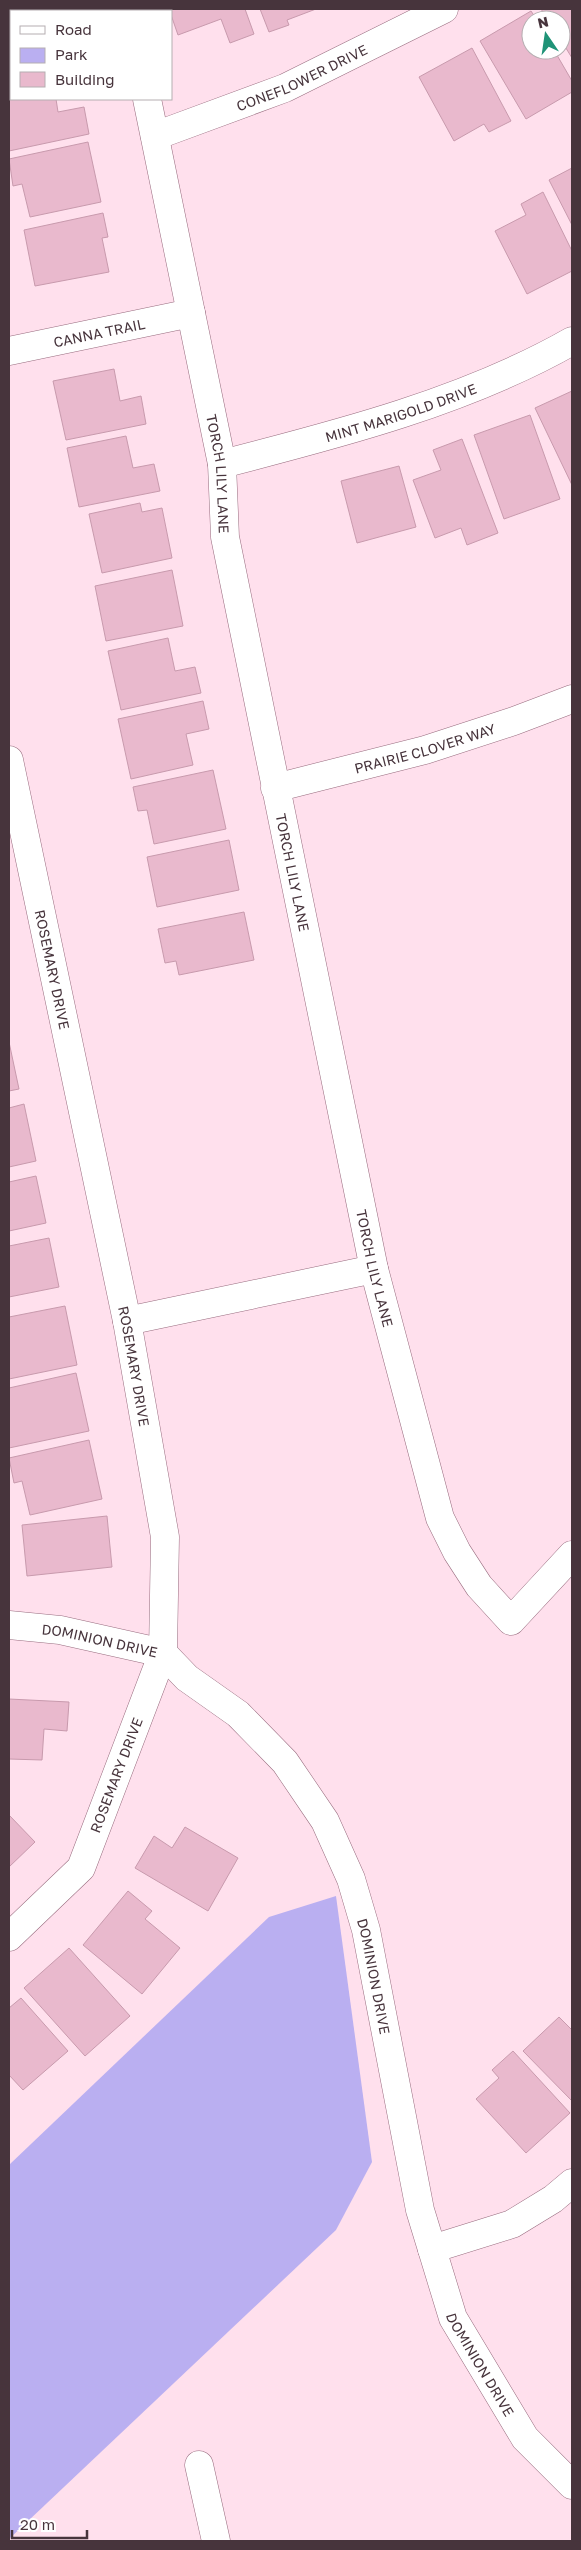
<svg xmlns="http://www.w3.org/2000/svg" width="581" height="2550" font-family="'Golos Text',sans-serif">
	<rect width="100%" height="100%" fill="#ffe0ed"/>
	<path fill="#baaff1" d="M 336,1896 L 372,2162 L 336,2230 L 9,2539 L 9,2165 L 269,1917 Z"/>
	<g fill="#e9b9cd" stroke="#c89aad">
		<path d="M 169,9 L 245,9 L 254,34 L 230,43 L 221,19 L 178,35 Z"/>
		<path d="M 260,9 L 316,9 L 287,20 L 289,25 L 269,32 Z"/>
		<path d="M 541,9 L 572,9 L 572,58 L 561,40 L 561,20 L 548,20 Z"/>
		<path d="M 531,11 L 537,20 L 531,20 L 531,50 L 554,50 L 572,81 L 572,92 L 526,119 L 480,41 Z"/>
		<path d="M 11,18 L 11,79 L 9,80 L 9,19 Z"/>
		<path d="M 472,48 L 511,121 L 489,132 L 484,124 L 454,141 L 419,77 Z"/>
		<path d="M 11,88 L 11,99 L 56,99 L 58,112 L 84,107 L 89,134 L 9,151 L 9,89 Z"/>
		<path d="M 88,142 L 101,202 L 30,217 L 22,184 L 13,186 L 9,159 Z"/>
		<path d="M 572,168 L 572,225 L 549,180 Z"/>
		<path d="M 543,192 L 572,251 L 572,271 L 527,294 L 495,231 L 526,215 L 521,204 Z"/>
		<path d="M 103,213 L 108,237 L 102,238 L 109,272 L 35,286 L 24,230 Z"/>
		<path d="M 114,369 L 120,401 L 141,396 L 146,424 L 66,440 L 53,381 Z"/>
		<path d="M 572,391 L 572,485 L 535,408 Z"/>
		<path d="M 530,415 L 560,499 L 504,519 L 474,435 Z"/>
		<path d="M 126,436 L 133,468 L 154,464 L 160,491 L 79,507 L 67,448 Z"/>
		<path d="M 462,439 L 498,533 L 467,545 L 461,528 L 435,538 L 413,480 L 441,470 L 433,450 Z"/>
		<path d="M 399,466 L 416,527 L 357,543 L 341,481 Z"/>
		<path d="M 140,503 L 142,512 L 162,508 L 172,558 L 102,573 L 89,514 Z"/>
		<path d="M 172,570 L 183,626 L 106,641 L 95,586 Z"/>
		<path d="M 168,638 L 175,671 L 195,667 L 201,693 L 121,710 L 108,651 Z"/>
		<path d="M 203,701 L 209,729 L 186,734 L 193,765 L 131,779 L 118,719 Z"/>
		<path d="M 213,770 L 226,829 L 154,844 L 147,810 L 138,811 L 133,787 Z"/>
		<path d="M 229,840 L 239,890 L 157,907 L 147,857 Z"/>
		<path d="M 244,912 L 254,960 L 179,975 L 176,961 L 165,963 L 158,929 Z"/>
		<path d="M 9,1042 L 19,1089 L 9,1091 Z"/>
		<path d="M 24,1104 L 36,1161 L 9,1167 L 9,1108 Z"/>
		<path d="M 36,1176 L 46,1223 L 9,1231 L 9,1182 Z"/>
		<path d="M 49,1238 L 59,1287 L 9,1297 L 9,1246 Z"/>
		<path d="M 65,1306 L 77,1365 L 9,1379 L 9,1317 Z"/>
		<path d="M 76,1373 L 89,1431 L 9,1448 L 9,1388 Z"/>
		<path d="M 89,1440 L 102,1499 L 30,1515 L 22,1481 L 14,1483 L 9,1458 Z"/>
		<path d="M 107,1516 L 112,1567 L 27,1576 L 22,1525 Z"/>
		<path d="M 9,1699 L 69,1702 L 67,1731 L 44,1729 L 42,1760 L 9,1759 Z"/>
		<path d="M 9,1815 L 35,1842 L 9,1867 Z"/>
		<path d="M 185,1827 L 238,1858 L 208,1911 L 135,1868 L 154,1836 L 172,1848 Z"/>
		<path d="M 128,1891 L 152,1911 L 145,1919 L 180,1948 L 142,1994 L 83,1945 Z"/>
		<path d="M 69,1948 L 130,2016 L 85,2056 L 24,1988 Z"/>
		<path d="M 21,1998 L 68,2051 L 23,2090 L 9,2075 L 9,2008 Z"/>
		<path d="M 559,2017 L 572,2030 L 572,2101 L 523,2051 Z"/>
		<path d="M 513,2051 L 570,2113 L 526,2153 L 476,2099 L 499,2078 L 492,2070 Z"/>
	</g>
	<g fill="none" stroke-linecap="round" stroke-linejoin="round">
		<defs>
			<g id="minor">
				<path d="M 129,9 L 129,11"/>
				<path id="s1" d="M 147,99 L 222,464 L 225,537 L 374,1269 L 440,1518 L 457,1552 L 479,1586 L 511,1621 L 572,1555"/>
				<path id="s2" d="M 155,136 L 285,88 L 444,9"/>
				<path id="s3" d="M 9,351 L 191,313"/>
				<path id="s4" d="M 222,464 C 339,434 467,401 572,341"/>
				<path id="s5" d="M 9,760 L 127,1321 L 165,1537 L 163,1653 L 81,1868 L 9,1937"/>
				<path id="s6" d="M 275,788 L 425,750 L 514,721 L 572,699"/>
				<path d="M 127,1321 L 374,1269"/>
				<path id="s7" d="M 9,1625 L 60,1630 L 163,1653 L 187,1678 L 238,1714 L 285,1762 L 325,1821 L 351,1879 L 366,1930 L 420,2210 L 453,2318 L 525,2438 L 572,2485"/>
				<path d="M 432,2249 L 512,2224 L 553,2199 L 572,2183"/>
				<path d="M 199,2465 L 216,2541"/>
			</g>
		</defs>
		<use href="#minor" stroke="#986c7f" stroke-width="29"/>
		<use href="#minor" stroke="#fff" stroke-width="28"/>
	</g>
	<g text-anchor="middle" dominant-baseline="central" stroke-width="5" stroke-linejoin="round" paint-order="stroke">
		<g font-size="14" fill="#47343c" stroke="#fff">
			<text stroke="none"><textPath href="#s2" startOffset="158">CONEFLOWER DRIVE</textPath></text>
			<text stroke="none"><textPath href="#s3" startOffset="92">CANNA TRAIL</textPath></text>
			<text stroke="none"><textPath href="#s4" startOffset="186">MINT MARIGOLD DRIVE</textPath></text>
			<text stroke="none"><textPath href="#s1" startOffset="382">TORCH LILY LANE</textPath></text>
			<text stroke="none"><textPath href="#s6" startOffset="155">PRAIRIE CLOVER WAY</textPath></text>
			<text stroke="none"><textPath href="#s1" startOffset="788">TORCH LILY LANE</textPath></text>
			<text stroke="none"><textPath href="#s5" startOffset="214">ROSEMARY DRIVE</textPath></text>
			<text stroke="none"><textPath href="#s1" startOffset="1192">TORCH LILY LANE</textPath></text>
			<text stroke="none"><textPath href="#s5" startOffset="619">ROSEMARY DRIVE</textPath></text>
			<text stroke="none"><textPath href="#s7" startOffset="92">DOMINION DRIVE</textPath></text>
			<text transform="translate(116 1775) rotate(-69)">ROSEMARY DRIVE</text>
			<text stroke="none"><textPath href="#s7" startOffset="556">DOMINION DRIVE</textPath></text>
			<text stroke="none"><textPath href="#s7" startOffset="961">DOMINION DRIVE</textPath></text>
		</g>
	</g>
	<rect width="581" height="2550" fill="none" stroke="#47343c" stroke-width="20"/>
	<rect x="10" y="10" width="162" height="90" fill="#ffffff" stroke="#b5aeb1"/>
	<rect x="20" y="26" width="25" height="8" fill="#ffffff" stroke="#b5aeb1"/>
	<text x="55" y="35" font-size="15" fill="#47343c">Road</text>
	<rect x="20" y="48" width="25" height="15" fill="#baaff1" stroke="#b5aeb1"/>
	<text x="55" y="60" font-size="15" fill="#47343c">Park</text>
	<rect x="20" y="72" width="25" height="15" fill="#e9b9cd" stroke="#b5aeb1"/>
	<text x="55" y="85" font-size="15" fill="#47343c">Building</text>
	<g transform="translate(546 35) rotate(347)"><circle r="24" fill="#ffffff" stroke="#b5aeb1"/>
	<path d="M0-4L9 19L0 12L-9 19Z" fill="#1f9377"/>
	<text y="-8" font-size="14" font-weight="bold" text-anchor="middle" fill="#47343c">N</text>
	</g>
	<path d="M12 2530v8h75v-8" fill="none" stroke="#47343c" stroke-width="2.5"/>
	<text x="20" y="2530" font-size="15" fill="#47343c" stroke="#ffffff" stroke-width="4" paint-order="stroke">20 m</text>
</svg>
